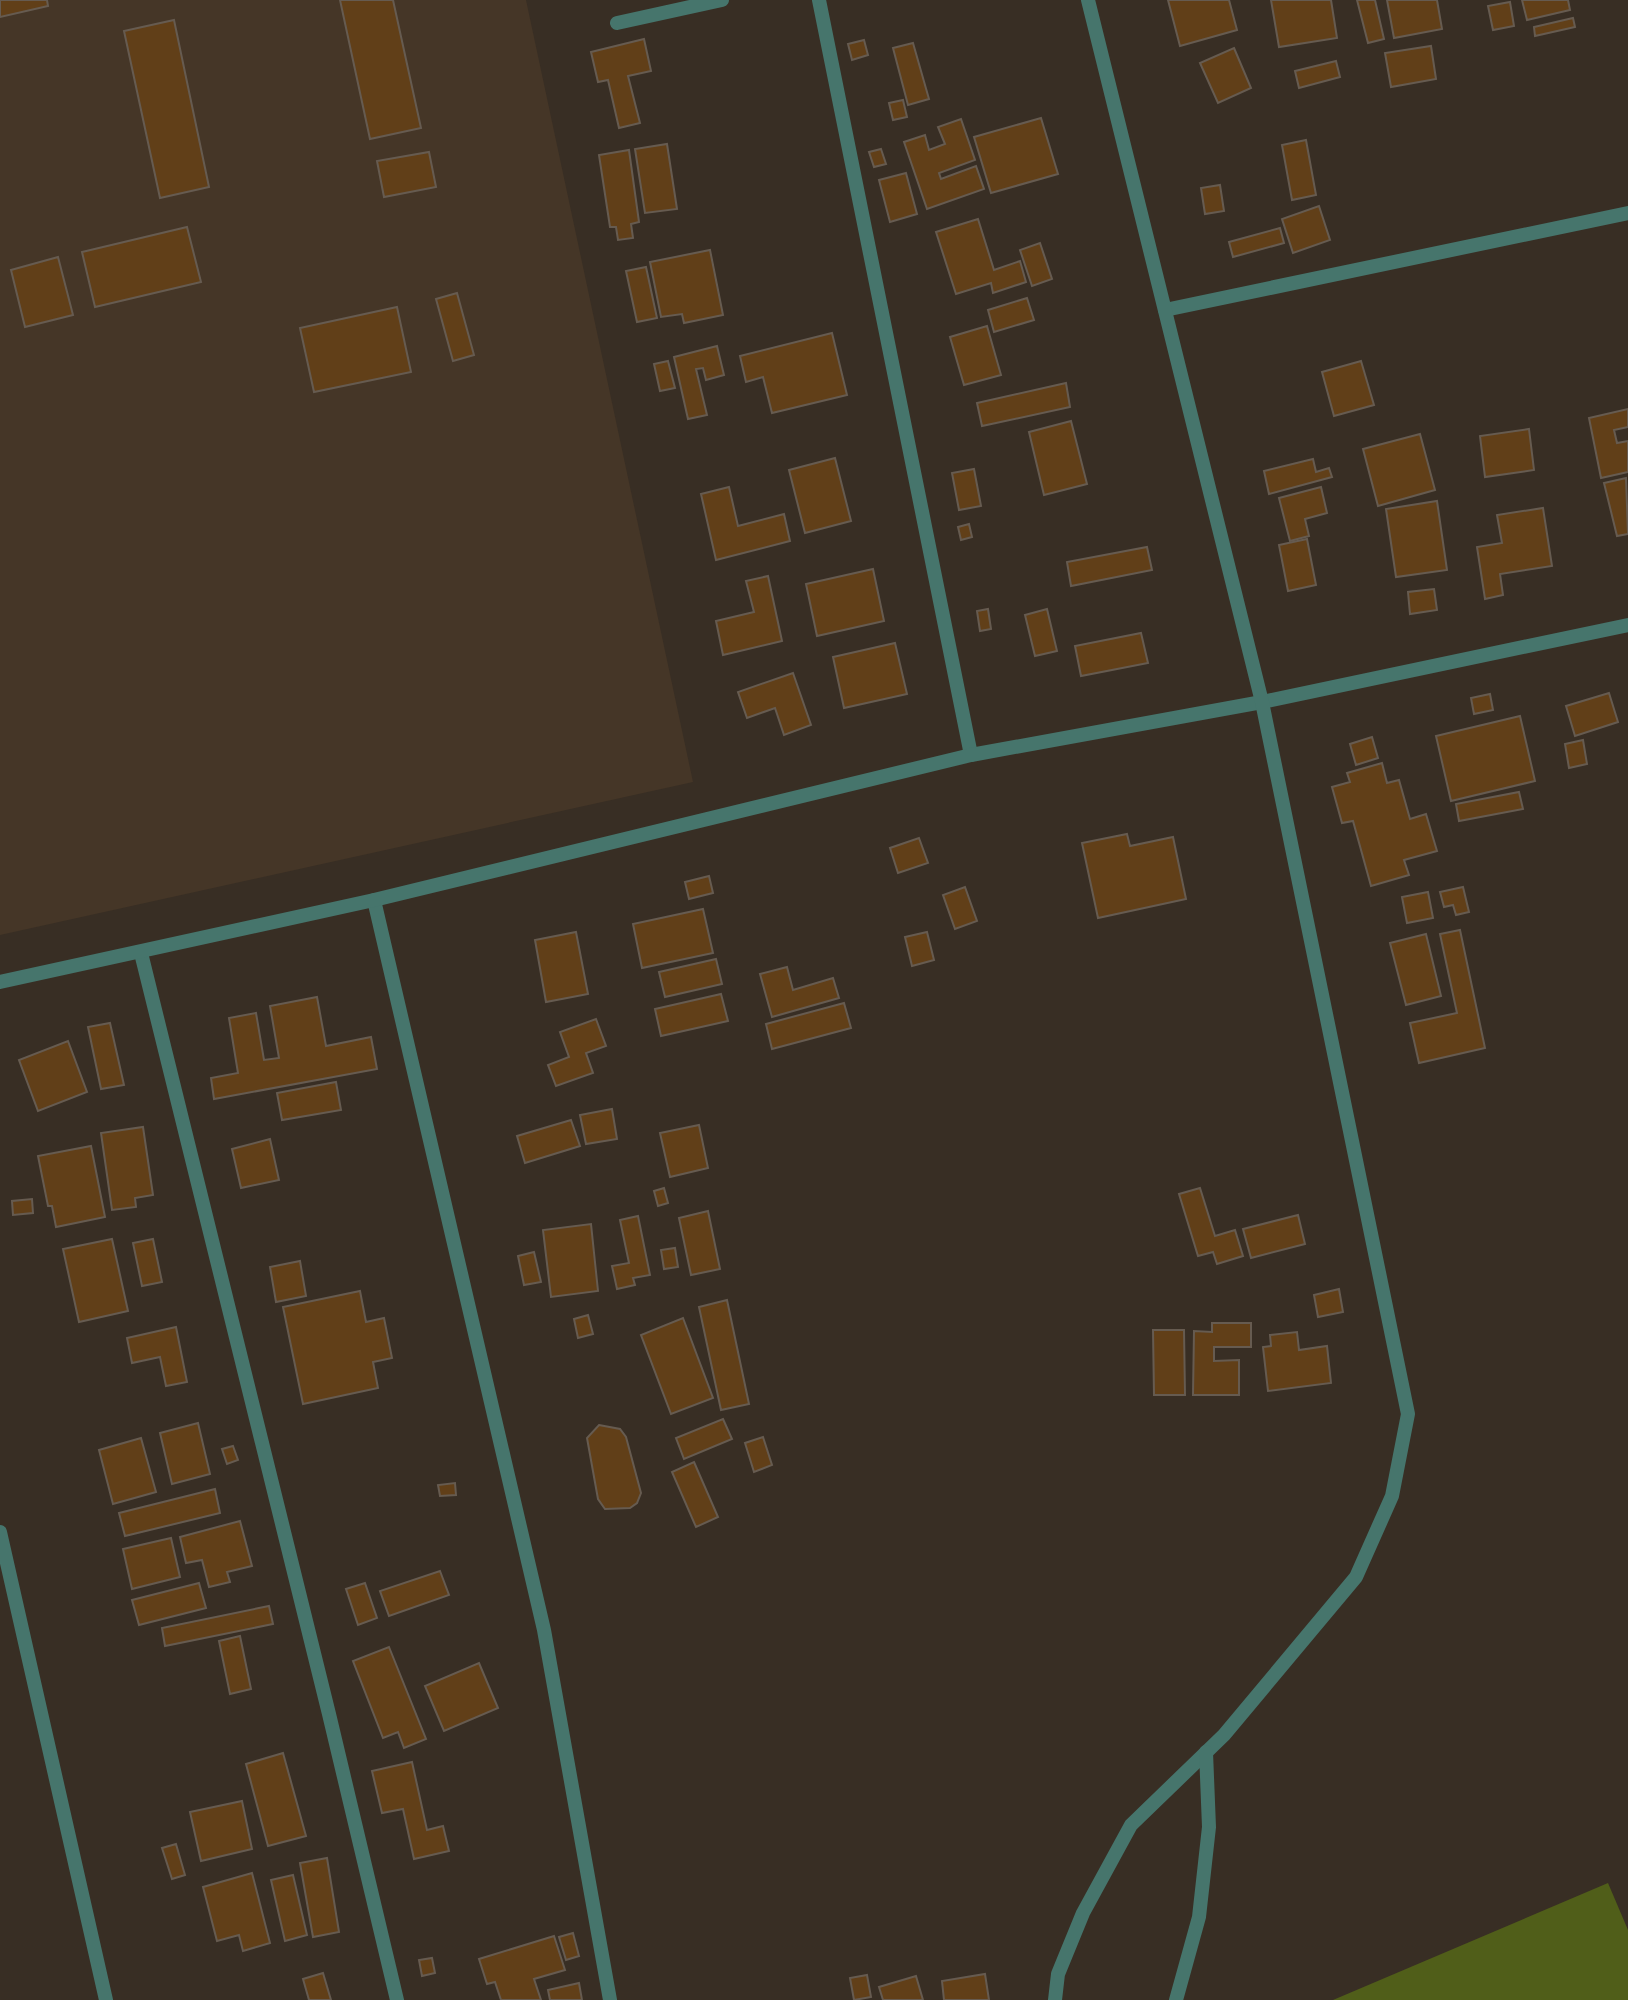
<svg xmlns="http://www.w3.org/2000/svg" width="1628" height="2000" font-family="Montserrat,sans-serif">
	<rect width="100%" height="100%" fill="#382e24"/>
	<path fill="#453627" d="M 0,0 L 526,0 L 693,782 L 0,935 Z"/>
	<path fill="#505e19" d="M 1608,1883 L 1628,1930 L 1628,2000 L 1333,2000 Z"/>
	<g fill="#613f18" stroke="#665b50" stroke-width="2">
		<path d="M 0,0 L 47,0 L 48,6 L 0,17 Z"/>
		<path d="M 340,0 L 393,0 L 421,128 L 370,139 Z"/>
		<path d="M 1168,0 L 1229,0 L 1237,30 L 1180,46 Z"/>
		<path d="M 1271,0 L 1331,0 L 1337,38 L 1279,47 Z"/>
		<path d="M 1357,0 L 1375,0 L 1384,39 L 1368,43 Z"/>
		<path d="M 1387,0 L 1437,0 L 1442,29 L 1394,38 Z"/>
		<path d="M 1522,0 L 1568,0 L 1570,10 L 1527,20 Z"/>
		<path d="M 1510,2 L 1514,26 L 1493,30 L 1488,6 Z"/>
		<path d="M 1573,18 L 1575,27 L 1535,36 L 1534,27 Z"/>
		<path d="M 174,20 L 209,187 L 160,198 L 124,31 Z"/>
		<path d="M 644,39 L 651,71 L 628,76 L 640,123 L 619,128 L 608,80 L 598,82 L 591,52 Z"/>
		<path d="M 864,40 L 868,55 L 852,60 L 848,44 Z"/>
		<path d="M 913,43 L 929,99 L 908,105 L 893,48 Z"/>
		<path d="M 1431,46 L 1436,79 L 1391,87 L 1385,53 Z"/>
		<path d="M 1234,48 L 1251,88 L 1218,103 L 1200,63 Z"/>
		<path d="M 1336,61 L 1340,77 L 1299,88 L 1295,71 Z"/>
		<path d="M 903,100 L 907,117 L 893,120 L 889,103 Z"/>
		<path d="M 1041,118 L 1058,174 L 991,193 L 974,137 Z"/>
		<path d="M 961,119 L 975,160 L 939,173 L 941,179 L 976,166 L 984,189 L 927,209 L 904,142 L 925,135 L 929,150 L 945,144 L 938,127 Z"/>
		<path d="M 1306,140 L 1316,195 L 1292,200 L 1282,145 Z"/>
		<path d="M 667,144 L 677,209 L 645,213 L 635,149 Z"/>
		<path d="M 881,149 L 886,164 L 874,167 L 869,152 Z"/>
		<path d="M 629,150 L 639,222 L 631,224 L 633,238 L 618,240 L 616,227 L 610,227 L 599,155 Z"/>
		<path d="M 429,152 L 436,187 L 384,197 L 377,161 Z"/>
		<path d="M 906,173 L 917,214 L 890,222 L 879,180 Z"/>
		<path d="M 1220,185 L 1224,211 L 1205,214 L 1201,188 Z"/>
		<path d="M 1319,206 L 1330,240 L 1293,253 L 1282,219 Z"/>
		<path d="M 978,219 L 994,270 L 1020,261 L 1026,282 L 993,293 L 991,283 L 956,294 L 936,232 Z"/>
		<path d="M 187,227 L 201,282 L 95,307 L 82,252 Z"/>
		<path d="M 1280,228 L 1284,243 L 1233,257 L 1229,242 Z"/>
		<path d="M 1040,243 L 1052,279 L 1032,286 L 1020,250 Z"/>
		<path d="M 710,250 L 723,315 L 684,323 L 682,314 L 661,317 L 650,262 Z"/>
		<path d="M 58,257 L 73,315 L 25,327 L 11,270 Z"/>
		<path d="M 646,267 L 657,318 L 637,322 L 626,271 Z"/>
		<path d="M 457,293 L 474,355 L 453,361 L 436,299 Z"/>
		<path d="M 1027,298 L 1034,320 L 994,332 L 988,310 Z"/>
		<path d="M 397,307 L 411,372 L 314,392 L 300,328 Z"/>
		<path d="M 987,326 L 1001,375 L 964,385 L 950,337 Z"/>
		<path d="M 832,333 L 847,395 L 772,413 L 763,377 L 746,382 L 740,356 Z"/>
		<path d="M 717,346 L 724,375 L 706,380 L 703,368 L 696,369 L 707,415 L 688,419 L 674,357 Z"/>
		<path d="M 668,361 L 675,388 L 660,391 L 654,364 Z"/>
		<path d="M 1361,361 L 1374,405 L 1334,416 L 1322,372 Z"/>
		<path d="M 1066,383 L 1070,407 L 982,426 L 977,403 Z"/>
		<path d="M 1628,409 L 1628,427 L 1614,430 L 1617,443 L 1628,441 L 1628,472 L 1601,478 L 1589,418 Z"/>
		<path d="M 1071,421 L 1087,484 L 1044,495 L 1029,432 Z"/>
		<path d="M 1529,429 L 1534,470 L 1485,477 L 1480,436 Z"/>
		<path d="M 1420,434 L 1435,490 L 1378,506 L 1363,449 Z"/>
		<path d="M 835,458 L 851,521 L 805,533 L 789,470 Z"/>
		<path d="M 1313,459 L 1316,472 L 1329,468 L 1332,477 L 1269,494 L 1264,471 Z"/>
		<path d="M 974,469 L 981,506 L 959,510 L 952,473 Z"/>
		<path d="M 1626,478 L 1628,534 L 1617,536 L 1604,483 Z"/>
		<path d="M 729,487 L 738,526 L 784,514 L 790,541 L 716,560 L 701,494 Z"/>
		<path d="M 1321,487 L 1327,513 L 1305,519 L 1309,536 L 1290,541 L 1279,498 Z"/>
		<path d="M 1437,501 L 1447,570 L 1396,577 L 1386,509 Z"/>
		<path d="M 1543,508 L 1552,566 L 1500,574 L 1503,595 L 1485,599 L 1477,547 L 1502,543 L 1497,515 Z"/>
		<path d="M 969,524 L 972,537 L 961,540 L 958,527 Z"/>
		<path d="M 1307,539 L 1316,585 L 1288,591 L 1279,545 Z"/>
		<path d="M 1147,547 L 1152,570 L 1071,586 L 1067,562 Z"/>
		<path d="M 873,569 L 884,621 L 817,636 L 806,584 Z"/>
		<path d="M 768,576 L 782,641 L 723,655 L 716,621 L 754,612 L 746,581 Z"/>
		<path d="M 1434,589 L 1437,610 L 1410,614 L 1408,592 Z"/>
		<path d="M 988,609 L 991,629 L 980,631 L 977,611 Z"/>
		<path d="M 1047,609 L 1057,651 L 1035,656 L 1025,615 Z"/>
		<path d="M 1141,633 L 1148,663 L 1081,676 L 1075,646 Z"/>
		<path d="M 895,643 L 907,694 L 844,708 L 833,657 Z"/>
		<path d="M 793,673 L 811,725 L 784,735 L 775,708 L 747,718 L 738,692 Z"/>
		<path d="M 1609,693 L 1618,722 L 1575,736 L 1566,706 Z"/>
		<path d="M 1490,694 L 1493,710 L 1474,714 L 1471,698 Z"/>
		<path d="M 1520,716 L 1535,781 L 1451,801 L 1436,736 Z"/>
		<path d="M 1372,737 L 1378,758 L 1356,765 L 1350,744 Z"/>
		<path d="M 1583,740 L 1587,764 L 1569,768 L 1565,744 Z"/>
		<path d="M 1382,763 L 1387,783 L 1399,780 L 1410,819 L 1426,814 L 1437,851 L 1404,860 L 1409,875 L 1371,886 L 1353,821 L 1342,823 L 1332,787 L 1350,782 L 1347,773 Z"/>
		<path d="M 1519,792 L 1523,809 L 1459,821 L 1456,804 Z"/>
		<path d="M 1127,834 L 1130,846 L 1173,837 L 1186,899 L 1098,918 L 1082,843 Z"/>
		<path d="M 919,838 L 928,863 L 898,873 L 890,848 Z"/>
		<path d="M 709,876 L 713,893 L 689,899 L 685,882 Z"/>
		<path d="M 965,887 L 977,921 L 955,929 L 943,895 Z"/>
		<path d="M 1463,887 L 1469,912 L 1456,915 L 1453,905 L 1444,907 L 1440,892 Z"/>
		<path d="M 1428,892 L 1433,918 L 1407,923 L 1402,897 Z"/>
		<path d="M 703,909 L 713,953 L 642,968 L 633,924 Z"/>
		<path d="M 1460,930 L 1485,1048 L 1419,1063 L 1410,1023 L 1457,1013 L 1440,934 Z"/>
		<path d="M 576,932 L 588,994 L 546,1002 L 535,940 Z"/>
		<path d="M 927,932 L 934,960 L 912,966 L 905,937 Z"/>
		<path d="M 1426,934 L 1441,996 L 1406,1005 L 1390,943 Z"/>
		<path d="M 716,959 L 722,984 L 665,997 L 659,972 Z"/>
		<path d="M 787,967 L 793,990 L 833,978 L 839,998 L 772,1017 L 760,974 Z"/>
		<path d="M 721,994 L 728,1021 L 661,1036 L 655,1009 Z"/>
		<path d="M 317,997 L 326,1046 L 371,1037 L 377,1069 L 214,1099 L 211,1078 L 238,1073 L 229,1018 L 256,1013 L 264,1060 L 279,1058 L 270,1006 Z"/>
		<path d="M 844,1003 L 851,1028 L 772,1049 L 766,1024 Z"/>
		<path d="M 596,1019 L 606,1046 L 586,1053 L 593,1073 L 556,1086 L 548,1065 L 569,1057 L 560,1032 Z"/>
		<path d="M 110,1023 L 124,1085 L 101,1089 L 88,1027 Z"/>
		<path d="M 68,1041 L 87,1092 L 38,1111 L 19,1060 Z"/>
		<path d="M 336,1082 L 341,1110 L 282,1120 L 277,1093 Z"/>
		<path d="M 612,1109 L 617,1139 L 586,1144 L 580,1115 Z"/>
		<path d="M 571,1120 L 580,1146 L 525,1163 L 517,1136 Z"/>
		<path d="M 699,1125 L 708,1168 L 670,1177 L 660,1133 Z"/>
		<path d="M 143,1127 L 153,1195 L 135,1198 L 136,1207 L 112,1210 L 101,1133 Z"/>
		<path d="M 270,1139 L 279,1180 L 241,1188 L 232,1149 Z"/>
		<path d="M 91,1146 L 105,1217 L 56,1227 L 52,1206 L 48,1206 L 38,1156 Z"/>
		<path d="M 664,1188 L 668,1203 L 658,1206 L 654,1191 Z"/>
		<path d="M 1200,1188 L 1215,1236 L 1235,1230 L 1243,1256 L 1217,1264 L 1213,1252 L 1198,1256 L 1179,1194 Z"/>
		<path d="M 32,1199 L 33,1213 L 13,1215 L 12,1201 Z"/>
		<path d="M 708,1211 L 720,1269 L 691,1275 L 679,1218 Z"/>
		<path d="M 1298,1215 L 1305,1244 L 1251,1258 L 1243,1229 Z"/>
		<path d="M 638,1216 L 650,1275 L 633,1278 L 635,1285 L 617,1289 L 612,1266 L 629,1263 L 620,1220 Z"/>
		<path d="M 591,1224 L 598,1291 L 551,1297 L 543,1230 Z"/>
		<path d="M 112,1239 L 128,1311 L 79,1322 L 63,1249 Z"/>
		<path d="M 153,1239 L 162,1282 L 142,1286 L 133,1243 Z"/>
		<path d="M 675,1248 L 678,1267 L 664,1269 L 661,1250 Z"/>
		<path d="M 534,1252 L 541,1282 L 524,1285 L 518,1256 Z"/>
		<path d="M 300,1261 L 306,1296 L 276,1302 L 270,1267 Z"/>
		<path d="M 1339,1289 L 1343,1312 L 1318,1317 L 1314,1295 Z"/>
		<path d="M 360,1291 L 366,1322 L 384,1318 L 392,1358 L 373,1362 L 378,1388 L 303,1404 L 283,1307 Z"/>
		<path d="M 727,1300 L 749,1404 L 721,1410 L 699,1307 Z"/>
		<path d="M 588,1315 L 593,1334 L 578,1338 L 574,1319 Z"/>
		<path d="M 683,1318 L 713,1398 L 671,1414 L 641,1335 Z"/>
		<path d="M 1212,1323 L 1251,1323 L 1251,1347 L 1214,1347 L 1214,1361 L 1239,1360 L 1239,1395 L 1193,1395 L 1194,1331 L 1212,1332 Z"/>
		<path d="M 176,1327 L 187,1382 L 166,1386 L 160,1357 L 132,1363 L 127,1338 Z"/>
		<path d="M 1153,1330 L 1184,1330 L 1185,1395 L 1154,1395 Z"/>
		<path d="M 1297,1332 L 1299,1350 L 1327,1346 L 1331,1383 L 1268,1391 L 1263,1347 L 1271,1346 L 1270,1335 Z"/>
		<path d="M 723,1419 L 732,1439 L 684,1459 L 676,1438 Z"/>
		<path d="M 198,1423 L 210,1474 L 172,1484 L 160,1433 Z"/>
		<path d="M 599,1425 L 620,1429 L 626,1437 L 641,1493 L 637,1503 L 630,1508 L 605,1509 L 598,1499 L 587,1438 Z"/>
		<path d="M 763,1437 L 772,1465 L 754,1472 L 745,1443 Z"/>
		<path d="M 141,1438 L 156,1492 L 113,1504 L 99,1450 Z"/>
		<path d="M 233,1446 L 238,1460 L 227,1464 L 222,1449 Z"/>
		<path d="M 694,1462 L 718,1517 L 696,1527 L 672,1472 Z"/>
		<path d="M 455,1483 L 456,1495 L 440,1496 L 438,1485 Z"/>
		<path d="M 215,1489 L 220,1513 L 125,1536 L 119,1513 Z"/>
		<path d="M 240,1521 L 252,1566 L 227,1572 L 230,1582 L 209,1587 L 202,1560 L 186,1563 L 180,1537 Z"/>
		<path d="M 171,1538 L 180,1577 L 132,1589 L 123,1549 Z"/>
		<path d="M 440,1571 L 449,1595 L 389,1616 L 380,1591 Z"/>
		<path d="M 199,1583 L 206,1608 L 139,1625 L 132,1600 Z"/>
		<path d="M 365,1583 L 377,1618 L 358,1625 L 346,1589 Z"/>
		<path d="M 269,1606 L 273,1624 L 165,1646 L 162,1628 Z"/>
		<path d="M 240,1636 L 251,1689 L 230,1694 L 219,1641 Z"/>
		<path d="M 389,1647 L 426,1739 L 404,1748 L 398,1732 L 383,1738 L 353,1661 Z"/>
		<path d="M 479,1663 L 498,1708 L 444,1731 L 425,1686 Z"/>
		<path d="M 283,1753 L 306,1836 L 268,1846 L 246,1764 Z"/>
		<path d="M 412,1762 L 427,1830 L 443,1826 L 449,1851 L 414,1859 L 403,1809 L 382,1813 L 372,1771 Z"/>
		<path d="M 242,1801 L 252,1849 L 201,1861 L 190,1812 Z"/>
		<path d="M 176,1844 L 185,1875 L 172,1879 L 162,1848 Z"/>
		<path d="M 327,1858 L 339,1932 L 313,1937 L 300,1863 Z"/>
		<path d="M 252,1873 L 270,1943 L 243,1951 L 239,1935 L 217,1941 L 203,1887 Z"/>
		<path d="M 293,1875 L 307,1935 L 285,1941 L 271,1880 Z"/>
		<path d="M 573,1933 L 579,1956 L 566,1960 L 559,1937 Z"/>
		<path d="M 554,1936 L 565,1970 L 534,1979 L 541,2000 L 501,2000 L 495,1982 L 487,1984 L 479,1959 Z"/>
		<path d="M 432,1958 L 435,1973 L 422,1976 L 419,1960 Z"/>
		<path d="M 323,1973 L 331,2000 L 309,2000 L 303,1979 Z"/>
		<path d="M 985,1974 L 989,2000 L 944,2000 L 942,1981 Z"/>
		<path d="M 867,1975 L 871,1997 L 854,2000 L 850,1978 Z"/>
		<path d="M 916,1976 L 923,2000 L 883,2000 L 879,1987 Z"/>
		<path d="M 579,1983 L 582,2000 L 550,2000 L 548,1990 Z"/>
	</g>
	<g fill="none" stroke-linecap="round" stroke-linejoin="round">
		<g stroke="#46756c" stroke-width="14">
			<path d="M 819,0 L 971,755"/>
			<path d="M 617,23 L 722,0"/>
			<path d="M 1165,310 L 1628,213"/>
			<path d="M 374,900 L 544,1630 L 610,2000"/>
			<path d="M 141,953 L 329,1714 L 397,2000"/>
			<path d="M 0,982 L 374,900 L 971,755 L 1262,702 L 1628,625"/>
			<path d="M 0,1532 L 106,2000"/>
			<path d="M 1055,2000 L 1058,1974 L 1083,1913 L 1131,1825 L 1224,1735 L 1356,1577 L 1392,1496 L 1408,1414 L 1262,702 L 1088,0"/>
			<path d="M 1176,2000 L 1199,1917 L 1209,1827 L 1206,1752"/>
		</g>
	</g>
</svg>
